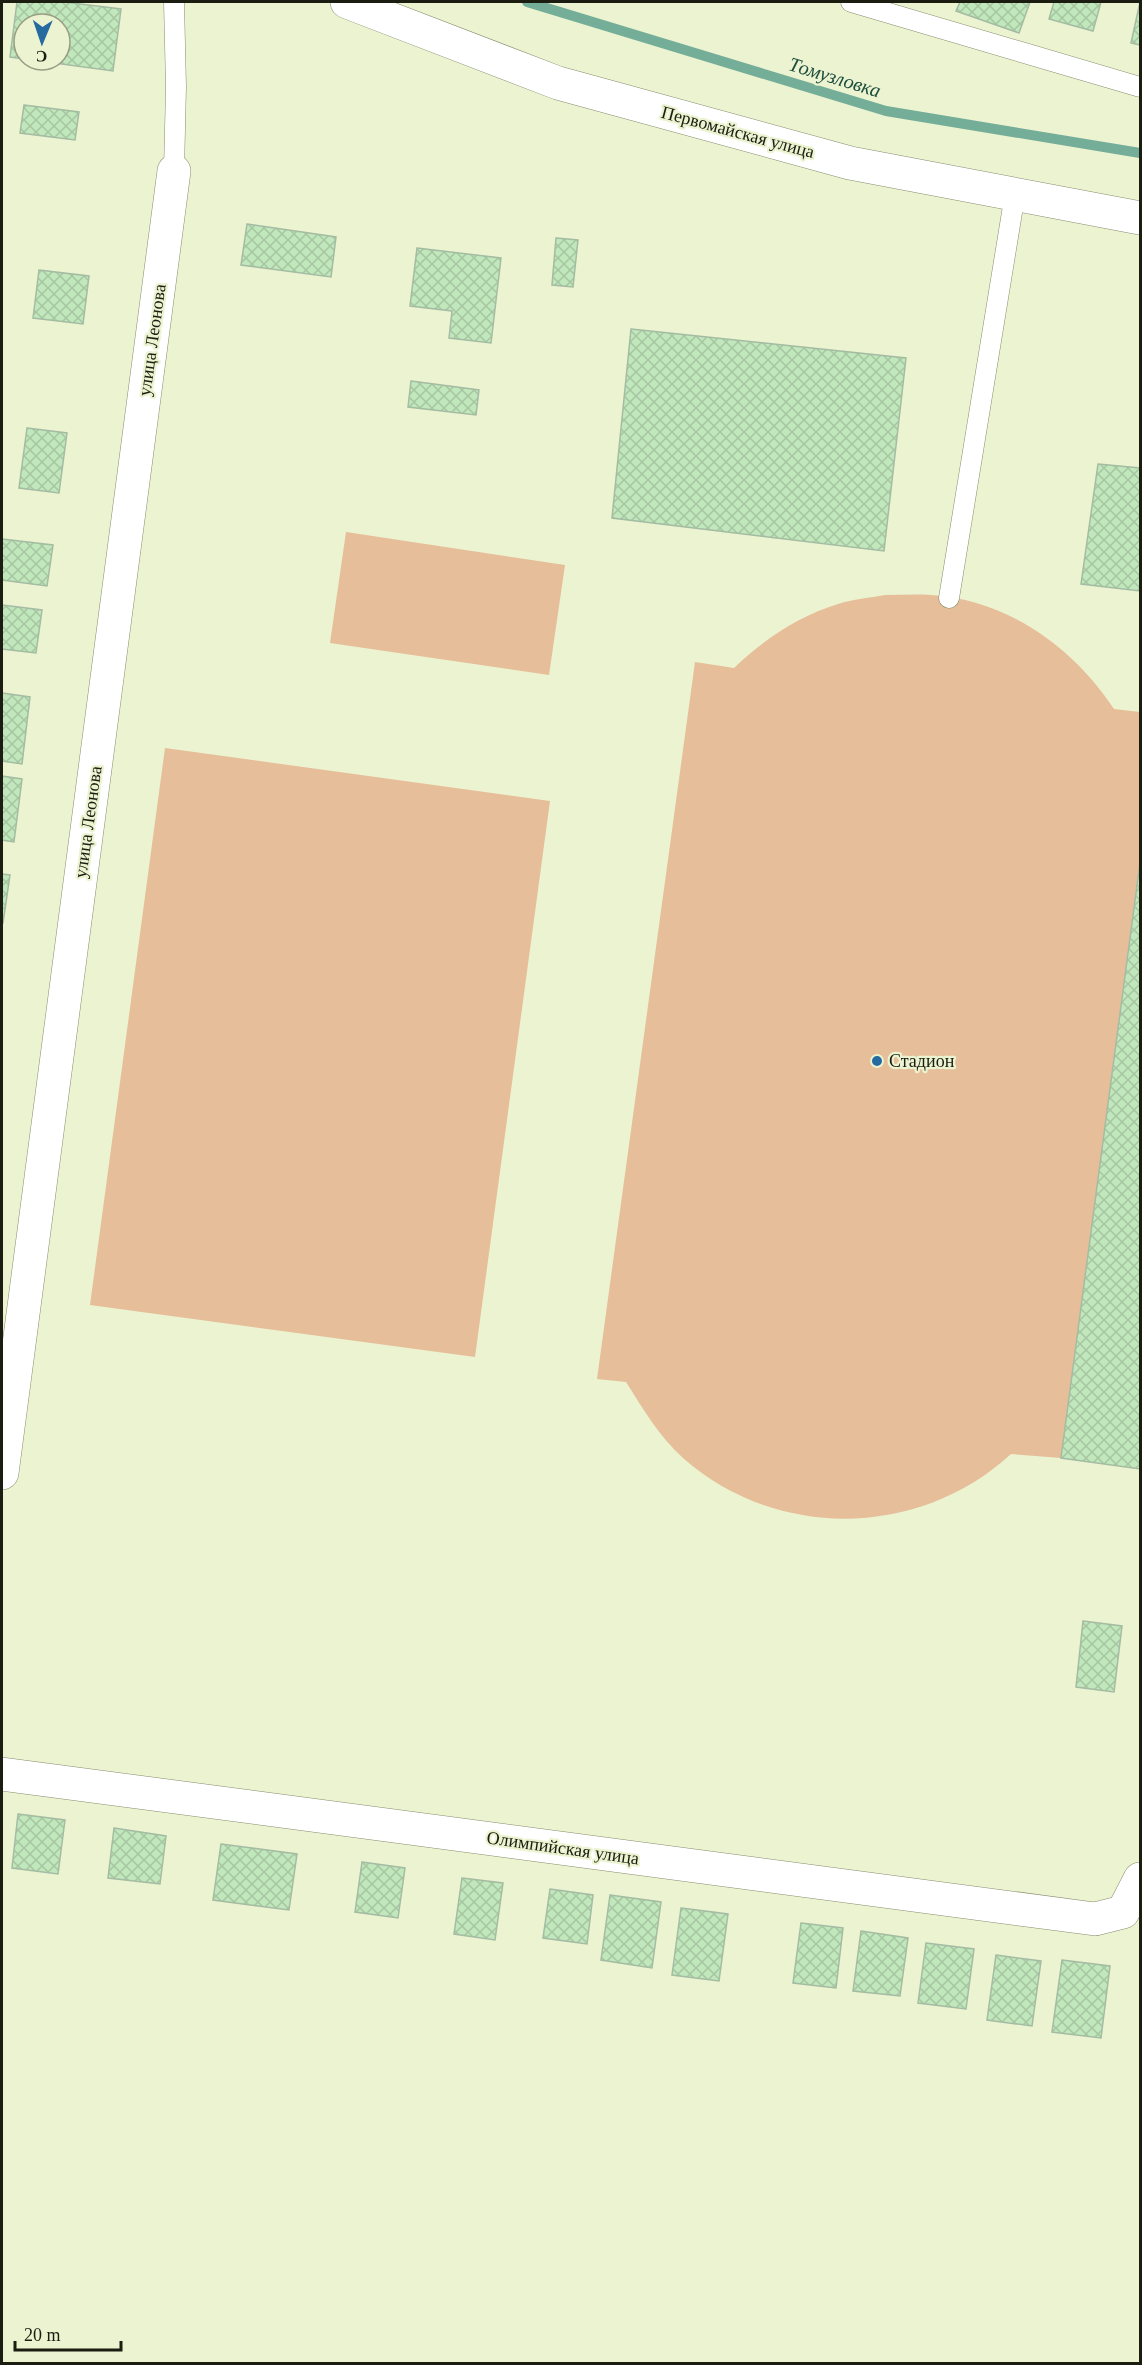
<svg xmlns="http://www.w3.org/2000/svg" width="1142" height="2365" font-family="Georgia,serif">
	<defs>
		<pattern id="building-cross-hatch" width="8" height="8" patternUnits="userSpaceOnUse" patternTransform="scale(1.5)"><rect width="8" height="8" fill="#c1e7bd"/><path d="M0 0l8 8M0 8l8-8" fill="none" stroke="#a5c6a1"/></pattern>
	</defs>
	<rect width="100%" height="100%" fill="#ecf3d1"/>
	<g fill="#e6be99">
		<path d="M 346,532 L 565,565 L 549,675 L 330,643 Z"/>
		<path d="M 885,595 C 900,595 916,594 931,595 C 1008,600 1073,647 1114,709 L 1140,712 L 1140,863 L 1061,1458 L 1011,1454 C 920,1538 777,1541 683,1458 C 659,1436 643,1409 626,1382 L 597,1379 L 695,662 L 734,668 C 764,639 799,616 838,604 C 853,599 870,598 885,595 Z"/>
		<path d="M 165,748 L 550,801 L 475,1357 L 90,1305 Z"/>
	</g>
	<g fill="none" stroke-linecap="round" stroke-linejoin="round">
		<path stroke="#74ae98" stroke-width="10" d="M 527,2 L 886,111 L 1140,153"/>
	</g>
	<g fill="url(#building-cross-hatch)" stroke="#a4bca2" stroke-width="1.5">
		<path d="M 17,2 L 64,2 L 121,9 L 113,71 L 32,60 L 60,60 L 60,24 L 24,24 L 24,59 L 10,57 Z"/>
		<path d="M 960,2 L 1030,2 L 1019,33 L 956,11 Z"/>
		<path d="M 1054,2 L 1101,2 L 1093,31 L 1049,19 Z"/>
		<path d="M 1140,2 L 1140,45 L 1131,43 Z"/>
		<path d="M 24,105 L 79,112 L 75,140 L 20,133 Z"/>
		<path d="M 247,224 L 336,237 L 331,277 L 241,265 Z"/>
		<path d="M 556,238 L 578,240 L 573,287 L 552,285 Z"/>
		<path d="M 417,248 L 501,258 L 491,343 L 449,338 L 452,311 L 410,306 Z"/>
		<path d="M 39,270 L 89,276 L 83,324 L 33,318 Z"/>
		<path d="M 631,329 L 906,358 L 884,551 L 612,518 Z"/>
		<path d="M 411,381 L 479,390 L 476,415 L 408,407 Z"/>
		<path d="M 27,428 L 67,433 L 59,493 L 19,488 Z"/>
		<path d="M 1098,464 L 1140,468 L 1140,591 L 1081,584 Z"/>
		<path d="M 2,539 L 53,545 L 47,586 L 2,580 Z"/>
		<path d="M 2,605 L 42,610 L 36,653 L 2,649 Z"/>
		<path d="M 2,693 L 30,697 L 22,764 L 2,761 Z"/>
		<path d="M 2,776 L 22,779 L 14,842 L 2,840 Z"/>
		<path d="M 1140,863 L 1140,1469 L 1061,1458 Z"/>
		<path d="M 2,874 L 10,875 L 3,923 L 2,923 Z"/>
		<path d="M 1083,1621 L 1122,1626 L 1114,1692 L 1076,1687 Z"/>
		<path d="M 18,1814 L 65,1820 L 58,1874 L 12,1868 Z"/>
		<path d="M 114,1828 L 166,1836 L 160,1884 L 108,1878 Z"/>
		<path d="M 221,1844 L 297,1854 L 289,1910 L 213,1900 Z"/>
		<path d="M 362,1862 L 405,1868 L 398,1918 L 355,1912 Z"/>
		<path d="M 462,1878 L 503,1883 L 495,1940 L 454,1934 Z"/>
		<path d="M 550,1889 L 593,1895 L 587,1944 L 543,1938 Z"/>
		<path d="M 610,1895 L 661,1902 L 652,1968 L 601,1960 Z"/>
		<path d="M 681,1908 L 728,1914 L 719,1981 L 672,1975 Z"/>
		<path d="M 801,1923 L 843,1928 L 836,1988 L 793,1983 Z"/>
		<path d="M 861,1931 L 908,1938 L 900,1996 L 853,1991 Z"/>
		<path d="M 926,1943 L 974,1949 L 966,2009 L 918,2003 Z"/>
		<path d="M 996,1955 L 1041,1961 L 1032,2026 L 987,2020 Z"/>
		<path d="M 1062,1960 L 1110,1966 L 1101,2038 L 1052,2032 Z"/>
	</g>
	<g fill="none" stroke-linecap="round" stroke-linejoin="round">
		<defs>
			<g id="lane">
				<path d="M 174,2 L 176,87 L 174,171"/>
				<path d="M 851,2 L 1140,87"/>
				<path d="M 949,598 L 1015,194"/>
			</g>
			<g id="street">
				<path d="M 347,2 L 558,83 L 850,163 L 1140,218"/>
				<path d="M 2,1473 L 174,171"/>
				<path d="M 2,1774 L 1095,1919 L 1123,1912 L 1140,1879"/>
			</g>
		</defs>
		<use href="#lane" stroke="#878d6e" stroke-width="21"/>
		<use href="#street" stroke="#878d6e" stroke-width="34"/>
		<use href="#lane" stroke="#fff" stroke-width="20"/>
		<use href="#street" stroke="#fff" stroke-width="33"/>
	</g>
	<circle fill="#256ba0" stroke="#ecf3d1" stroke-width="2" cx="877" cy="1061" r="6"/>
	<g text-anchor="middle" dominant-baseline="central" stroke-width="4.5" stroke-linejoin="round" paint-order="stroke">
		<g font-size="18" fill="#1b1d11" stroke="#ecf3d1">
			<text transform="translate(738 132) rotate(15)">Первомайская улица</text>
			<text transform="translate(152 340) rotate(-82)">улица Леонова</text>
			<text transform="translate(88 822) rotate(-82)">улица Леонова</text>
			<text transform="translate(563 1848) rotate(8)">Олимпийская улица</text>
		</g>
		<g font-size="18" fill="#1b1d11" stroke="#ecf3d1" text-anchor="start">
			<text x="889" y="1061">Стадион</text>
		</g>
		<g font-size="20" font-style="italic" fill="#1c4d3d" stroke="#ecf3d1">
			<text transform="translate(835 77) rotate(17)">Томузловка</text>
		</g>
	</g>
	<rect width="1142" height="2365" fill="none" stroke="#1b1d11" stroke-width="6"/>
	<g transform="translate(42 42) rotate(182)"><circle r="28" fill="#ecf3d1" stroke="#989d84" stroke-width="1.5"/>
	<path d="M0-4.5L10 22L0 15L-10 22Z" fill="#256ba0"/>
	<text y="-9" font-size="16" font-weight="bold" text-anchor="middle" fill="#1b1d11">С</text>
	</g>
	<path d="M15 2341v9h106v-9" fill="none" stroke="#1b1d11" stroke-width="3"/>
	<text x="24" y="2341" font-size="18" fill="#1b1d11" stroke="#ecf3d1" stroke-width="4.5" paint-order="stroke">20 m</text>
</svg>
